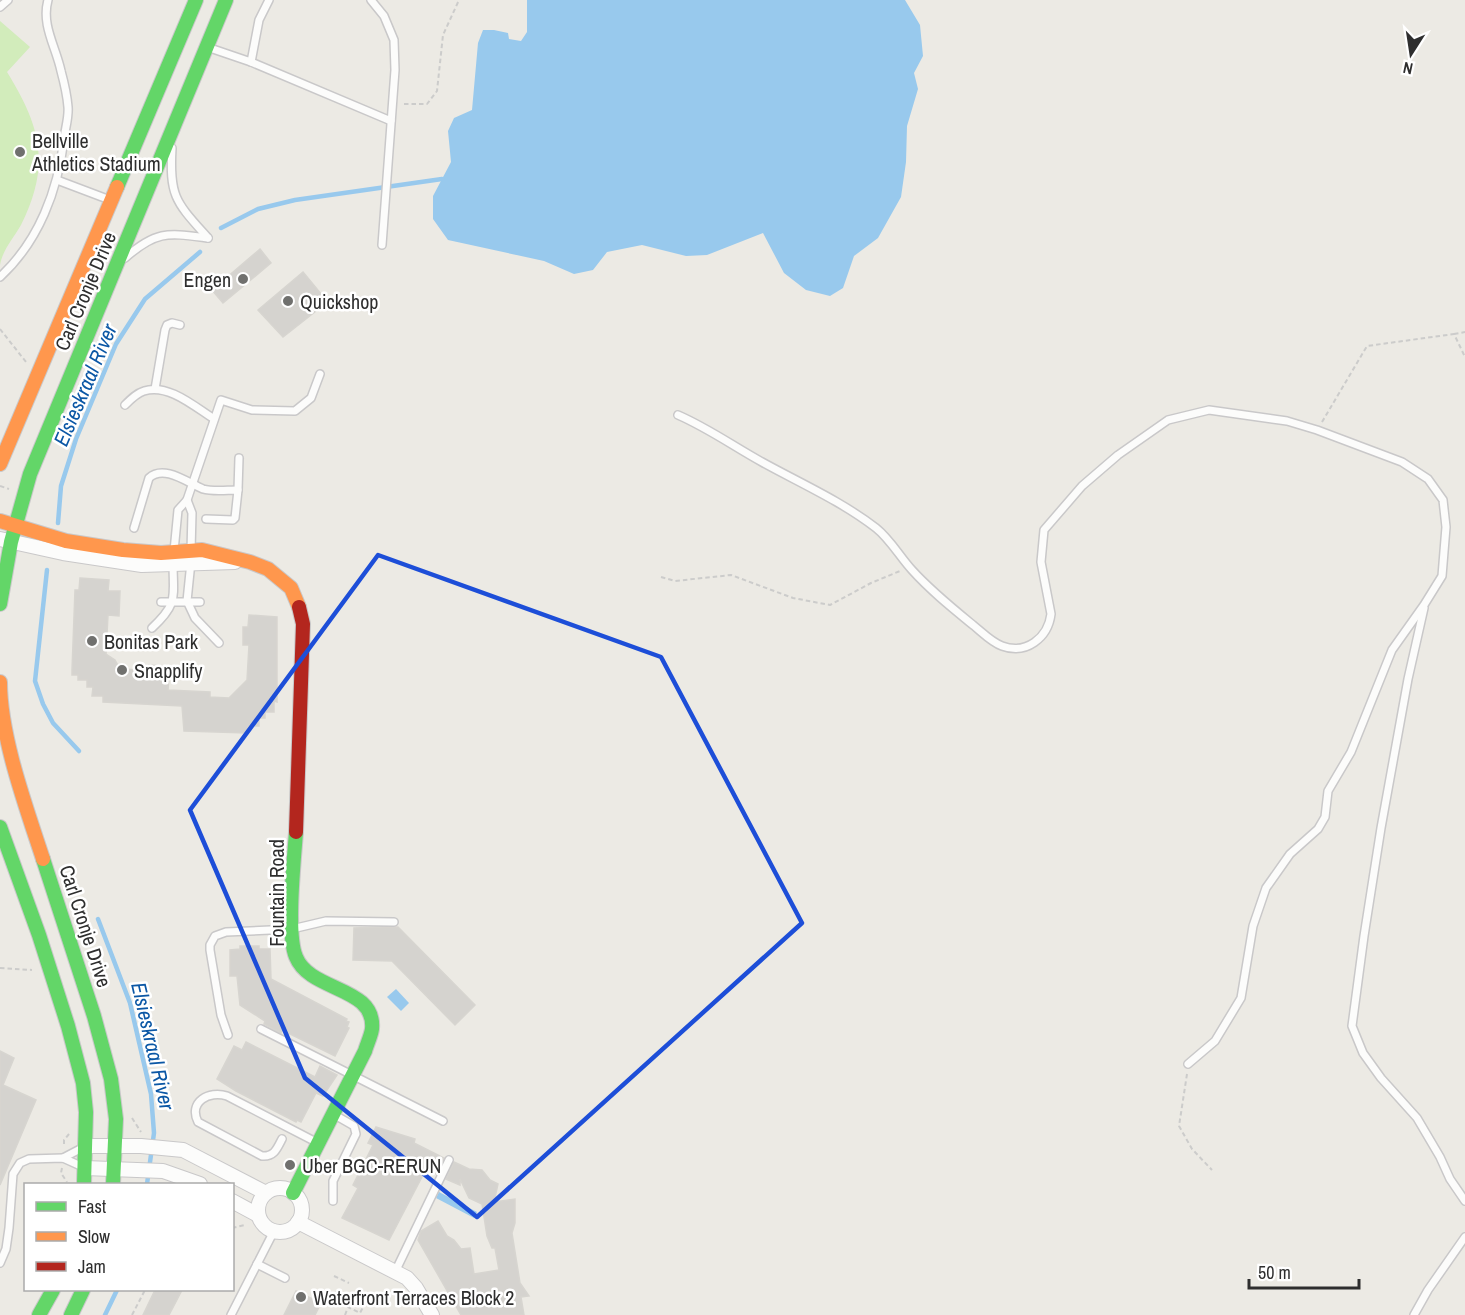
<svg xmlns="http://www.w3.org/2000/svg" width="1465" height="1315" font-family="'Archivo Narrow',sans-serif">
	<rect width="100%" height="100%" fill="#eceae4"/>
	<path fill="#d2ecbb" d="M 0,21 L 30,47 L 7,72 C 41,127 51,165 21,225 C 13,239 3,249 0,265 Z"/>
	<g fill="#98c9ed">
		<path d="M 527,0 L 905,0 L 920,25 L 923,56 L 914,73 L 918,89 L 907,126 L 906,162 L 901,197 L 878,238 L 854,256 L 843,288 L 830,296 L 806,290 L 784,273 L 763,233 L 707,255 L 686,256 L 642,245 L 607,252 L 593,270 L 574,274 L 544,261 L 448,240 L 433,219 L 433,196 L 451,162 L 448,131 L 454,118 L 472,110 L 478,43 L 483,30 L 494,30 L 508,33 L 509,39 L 521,41 L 527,32 Z"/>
		<path d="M 396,989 L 409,1003 L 401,1011 L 387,997 Z"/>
		<path d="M 439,1192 L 477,1212 L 474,1218 L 436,1198 Z"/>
	</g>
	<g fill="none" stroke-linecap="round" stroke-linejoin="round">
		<g stroke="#98c9ed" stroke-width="4.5">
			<path d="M 221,228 L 258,209 L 295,200 L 442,179"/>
			<path d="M 58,523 L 61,486 L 76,439 L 116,344 L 145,299 L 200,252"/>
			<path d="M 47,570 L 35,681 L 43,704 L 53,723 L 79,751"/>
			<path d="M 98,919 L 130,1003 L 151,1094 L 154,1133 L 147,1184"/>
			<path d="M 105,1315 L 117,1290"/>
		</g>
	</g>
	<g fill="#d5d3cf" stroke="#d7d5d0" stroke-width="1.5">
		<path d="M 260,249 L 271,263 L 223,303 L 212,290 Z"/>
		<path d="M 303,272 L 322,295 L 319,297 L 325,304 L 283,337 L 258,310 Z"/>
		<path d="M 80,578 L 109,580 L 108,591 L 120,591 L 119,616 L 108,615 L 106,654 L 115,660 L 120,669 L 143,670 L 143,665 L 170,666 L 168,690 L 210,692 L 210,697 L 229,698 L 247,680 L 249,645 L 243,645 L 243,627 L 248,627 L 249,615 L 277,617 L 277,702 L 274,701 L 274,712 L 265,712 L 265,718 L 259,718 L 259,726 L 248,726 L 247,733 L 184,731 L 182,706 L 103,702 L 103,696 L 92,696 L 93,687 L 87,687 L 87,680 L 78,680 L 78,675 L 72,675 L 72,670 L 75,590 L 79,590 Z"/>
		<path d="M 383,927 L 398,927 L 475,1005 L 455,1025 L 392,961 L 353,960 L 354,928 Z"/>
		<path d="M 240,946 L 259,946 L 259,949 L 270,949 L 271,979 L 347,1019 L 346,1021 L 349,1022 L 347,1027 L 349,1028 L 335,1056 L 282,1030 L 281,1033 L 264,1024 L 265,1021 L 240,1005 L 237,976 L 230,976 L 230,950 L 240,949 Z"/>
		<path d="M 246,1042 L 315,1077 L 320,1066 L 337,1075 L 323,1096 L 316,1093 L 301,1122 L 297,1120 L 296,1122 L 236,1091 L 217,1079 L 234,1046 L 242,1050 Z"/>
		<path d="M 0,1051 L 14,1058 L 3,1085 L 36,1100 L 0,1185 Z"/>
		<path d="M 376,1127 L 415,1139 L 414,1143 L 444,1158 L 436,1174 L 431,1171 L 434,1154 L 389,1240 L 342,1218 L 358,1188 L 353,1185 L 373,1145 L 368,1143 Z"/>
		<path d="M 454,1162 L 469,1169 L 482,1170 L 490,1180 L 498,1184 L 494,1202 L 515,1199 L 515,1223 L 512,1233 L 520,1283 L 529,1296 L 521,1297 L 524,1315 L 461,1315 L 418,1240 L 421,1231 L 438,1221 L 447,1236 L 454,1240 L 461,1249 L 470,1248 L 474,1274 L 499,1270 L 495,1248 L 492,1248 L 487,1236 L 482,1204 L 469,1198 L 460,1179 L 460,1185 L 446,1179 Z"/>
		<path d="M 155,1290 L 182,1290 L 169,1315 L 143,1315 Z"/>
		<path d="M 296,1291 L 321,1303 L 315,1315 L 284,1315 Z"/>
	</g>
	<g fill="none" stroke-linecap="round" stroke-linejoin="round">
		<defs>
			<g id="lane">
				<path d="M 371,0 L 384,16 L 394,40 L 395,70 L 382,245"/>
				<path d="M 0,7 L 8,0"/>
				<path d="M 207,47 L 251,62 L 391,121"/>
				<path d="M 251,62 L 259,20 L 269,0"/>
				<path d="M 172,148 C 169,197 176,202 208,238"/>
				<path d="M 57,180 L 110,200"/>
				<path d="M 125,258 C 157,230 168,233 208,238"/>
				<path d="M 0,277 C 39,241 58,190 64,139 C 65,129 69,117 68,107 C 67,95 64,82 61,71 C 56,47 41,25 48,0"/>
				<path d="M 155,389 L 165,330 L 167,325 L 172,323 L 180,325"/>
				<path d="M 125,405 C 131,399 137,393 144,391 C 168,383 195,407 214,419"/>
				<path d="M 678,415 C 708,428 733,446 762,462 C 800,483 841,501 876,528 C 890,539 900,557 912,570 C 930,590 951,607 973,625 C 982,632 991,642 1002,646 C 1026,655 1048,638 1051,614 L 1041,562 L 1044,530 L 1082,486 L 1118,455 L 1168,420 L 1209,410 L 1287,421 L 1317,430 L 1402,462 L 1428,479 L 1443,500 L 1446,527 L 1442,576 L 1424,605 L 1392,650 L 1351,752 L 1328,791 L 1325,817 L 1318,829 L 1290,854 L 1266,888 L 1253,926 L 1241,998 L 1215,1041 L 1188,1064"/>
				<path d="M 238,490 L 239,458"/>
				<path d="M 187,500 L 192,513 L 191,551"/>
				<path d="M 134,528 L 149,478 C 164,464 188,483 203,489 C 213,492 227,490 238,490 L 235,518 L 233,520 L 206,519"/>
				<path d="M 174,551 L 178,510 L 187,500 L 221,400 L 252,410 L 295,411 L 311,398 L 320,374"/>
				<path d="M 191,562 L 187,601 L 195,618 L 219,643"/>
				<path d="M 161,602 L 200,602"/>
				<path d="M 1424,608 L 1408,679 L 1381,828 L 1364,936 L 1352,1026 L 1363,1053 L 1381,1078 L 1417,1118 L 1440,1157 L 1450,1179 L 1465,1201"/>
				<path d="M 152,628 C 179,603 173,597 173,562"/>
				<path d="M 261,1029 L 443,1121"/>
				<path d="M 228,1035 L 221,1015 L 210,950 L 210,945 L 215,936 L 226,932 L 292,929 L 326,921 L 394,922"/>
				<path d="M 282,1139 C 277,1149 274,1157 262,1156 L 198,1122 C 188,1102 209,1090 227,1096 L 316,1142"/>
				<path d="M 63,1158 L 84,1147"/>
				<path d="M 333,1201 L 333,1181 L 356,1134 L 354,1126 L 333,1114"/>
				<path d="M 0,1263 L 6,1249 L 9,1228 L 13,1174 L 20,1163 L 29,1159 L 63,1158 L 83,1167"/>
				<path d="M 257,1264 L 285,1278"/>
				<path d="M 396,1270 L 449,1160"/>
				<path d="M 231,1315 L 274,1231"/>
				<path d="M 1414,1315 L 1428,1290 L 1465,1237"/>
			</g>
			<g id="street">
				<path d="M 0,539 L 63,553 L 142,565 L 235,562"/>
				<path d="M 86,1146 L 141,1146 L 183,1150 L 266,1193"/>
				<path d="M 85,1168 L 163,1171 L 200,1184"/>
				<circle cx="280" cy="1210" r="22"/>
				<path d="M 232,1201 L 258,1215"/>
				<path d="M 298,1222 L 407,1278 L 416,1288 L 432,1315"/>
			</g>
			<g id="fast">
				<path d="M 117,187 L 196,0"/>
				<path d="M 0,604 L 11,542 L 30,474 L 226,0"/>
				<path d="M 0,827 L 39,935 L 68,1026 L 83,1083 L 86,1112 L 84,1184"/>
				<path d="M 43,859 L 94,1016 L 111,1079 L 116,1119 L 113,1184"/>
				<path d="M 293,1193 L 365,1051 C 367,1044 371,1036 372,1029 C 376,986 310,992 296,957 C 286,934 294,860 296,832"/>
				<path d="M 39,1315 L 53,1290"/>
				<path d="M 71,1315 L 83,1290"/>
			</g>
			<g id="slow">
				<path d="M 0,464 L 117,187"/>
				<path d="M 0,521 L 66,541 L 123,550 L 161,553 L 202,550 L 250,562 L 268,569 L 291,588 L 299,607"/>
				<path d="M 0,682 C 0,736 26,807 43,859"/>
			</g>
			<path id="jam" d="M 296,832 L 303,624 L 299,607"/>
		</defs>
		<use href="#lane" stroke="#c9c8c9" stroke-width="10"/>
		<use href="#street" stroke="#c9c8c9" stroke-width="16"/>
		<use href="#fast" stroke="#c9c8c9" stroke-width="16"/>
		<use href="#slow" stroke="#c9c8c9" stroke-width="16"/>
		<use href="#jam" stroke="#c9c8c9" stroke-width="16"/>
		<g stroke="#cccccb" stroke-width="2" stroke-dasharray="4.5 3" stroke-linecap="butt">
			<path d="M 404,104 L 427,104 L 437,91 L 443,35 L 459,0"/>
			<path d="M 0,329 L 26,362"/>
			<path d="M 1454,334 L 1465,332"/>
			<path d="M 1322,422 L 1367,346 L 1454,334 L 1465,357"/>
			<path d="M 0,486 L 9,489"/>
			<path d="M 661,577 L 675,581 L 731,575 L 793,598 L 830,605 L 871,583 L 900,571"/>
			<path d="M 0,968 L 32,970"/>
			<path d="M 1187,1074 L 1179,1126 L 1192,1149 L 1212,1170"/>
			<path d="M 132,1118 L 141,1132"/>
			<path d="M 64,1144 L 64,1140 L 69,1134"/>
			<path d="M 62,1168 L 61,1173 L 67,1182"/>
			<path d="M 232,1228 L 245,1225"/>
			<path d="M 334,1276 L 349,1283"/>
			<path d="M 132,1315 L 145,1290"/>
			<path d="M 345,1315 L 348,1307 L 360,1313 L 370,1294"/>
		</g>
		<use href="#lane" stroke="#fcfcfb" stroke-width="7"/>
		<use href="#street" stroke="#fcfcfb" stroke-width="14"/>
		<use href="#fast" stroke="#63d668" stroke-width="14"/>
		<use href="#slow" stroke="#ff974d" stroke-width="14"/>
		<use href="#jam" stroke="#b3261e" stroke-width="14"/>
	</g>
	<path fill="none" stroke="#1d4ed8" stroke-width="4.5" stroke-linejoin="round" d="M 378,555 L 661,657 L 802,923 L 477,1217 L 305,1078 L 190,810 Z"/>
	<g fill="#70706e" stroke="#fff" stroke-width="2">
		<circle cx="20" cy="152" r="6"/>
		<circle cx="243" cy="279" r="6"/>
		<circle cx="288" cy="301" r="6"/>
		<circle cx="92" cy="641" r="6"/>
		<circle cx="122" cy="670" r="6"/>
		<circle cx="290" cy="1165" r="6"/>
		<circle cx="301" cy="1297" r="6"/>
	</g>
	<g text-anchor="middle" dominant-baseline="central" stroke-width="5" stroke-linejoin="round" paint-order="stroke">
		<g font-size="20" fill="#2e2e2e" stroke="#fff" text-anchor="start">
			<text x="32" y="140">Bellville<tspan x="32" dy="23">Athletics Stadium</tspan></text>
			<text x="231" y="279" text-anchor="end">Engen</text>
			<text x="300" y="301">Quickshop</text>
			<text x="104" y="641">Bonitas Park</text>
			<text x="134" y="670">Snapplify</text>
			<text x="302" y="1165">Uber BGC-RERUN</text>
			<text x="313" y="1297">Waterfront Terraces Block 2</text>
		</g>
		<g font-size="20" fill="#2e2e2e" stroke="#fff">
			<text transform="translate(85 291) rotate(-67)">Carl Cronje Drive</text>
			<text transform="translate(276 893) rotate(-90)">Fountain Road</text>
			<text transform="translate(86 926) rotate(72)">Carl Cronje Drive</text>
		</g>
		<g font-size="21" font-style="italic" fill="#0b57a5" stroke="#fff">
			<text transform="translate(85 385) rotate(-67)">Elsieskraal River</text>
			<text transform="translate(153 1046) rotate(77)">Elsieskraal River</text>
		</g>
	</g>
	<rect x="24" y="1183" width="210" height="108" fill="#ffffff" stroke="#ababab" stroke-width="1.5"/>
	<rect x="36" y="1202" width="30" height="9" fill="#63d668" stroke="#ababab" stroke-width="1.5"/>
	<text x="78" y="1213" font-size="18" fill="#2e2e2e">Fast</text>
	<rect x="36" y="1232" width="30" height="9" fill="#ff974d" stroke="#ababab" stroke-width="1.5"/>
	<text x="78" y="1243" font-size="18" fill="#2e2e2e">Slow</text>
	<rect x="36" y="1262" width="30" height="9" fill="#b3261e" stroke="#ababab" stroke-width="1.5"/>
	<text x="78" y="1273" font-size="18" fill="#2e2e2e">Jam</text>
	<g transform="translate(1411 54) rotate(192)" stroke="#ffffff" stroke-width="4.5" paint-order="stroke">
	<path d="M0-4.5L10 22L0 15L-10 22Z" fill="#2e2e2e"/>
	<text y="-9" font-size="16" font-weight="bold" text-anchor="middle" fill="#2e2e2e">N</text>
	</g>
	<path d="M1249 1279v9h110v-9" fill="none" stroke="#2e2e2e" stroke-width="3"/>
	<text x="1258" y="1279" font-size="18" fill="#2e2e2e" stroke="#ffffff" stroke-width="4.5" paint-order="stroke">50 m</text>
</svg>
